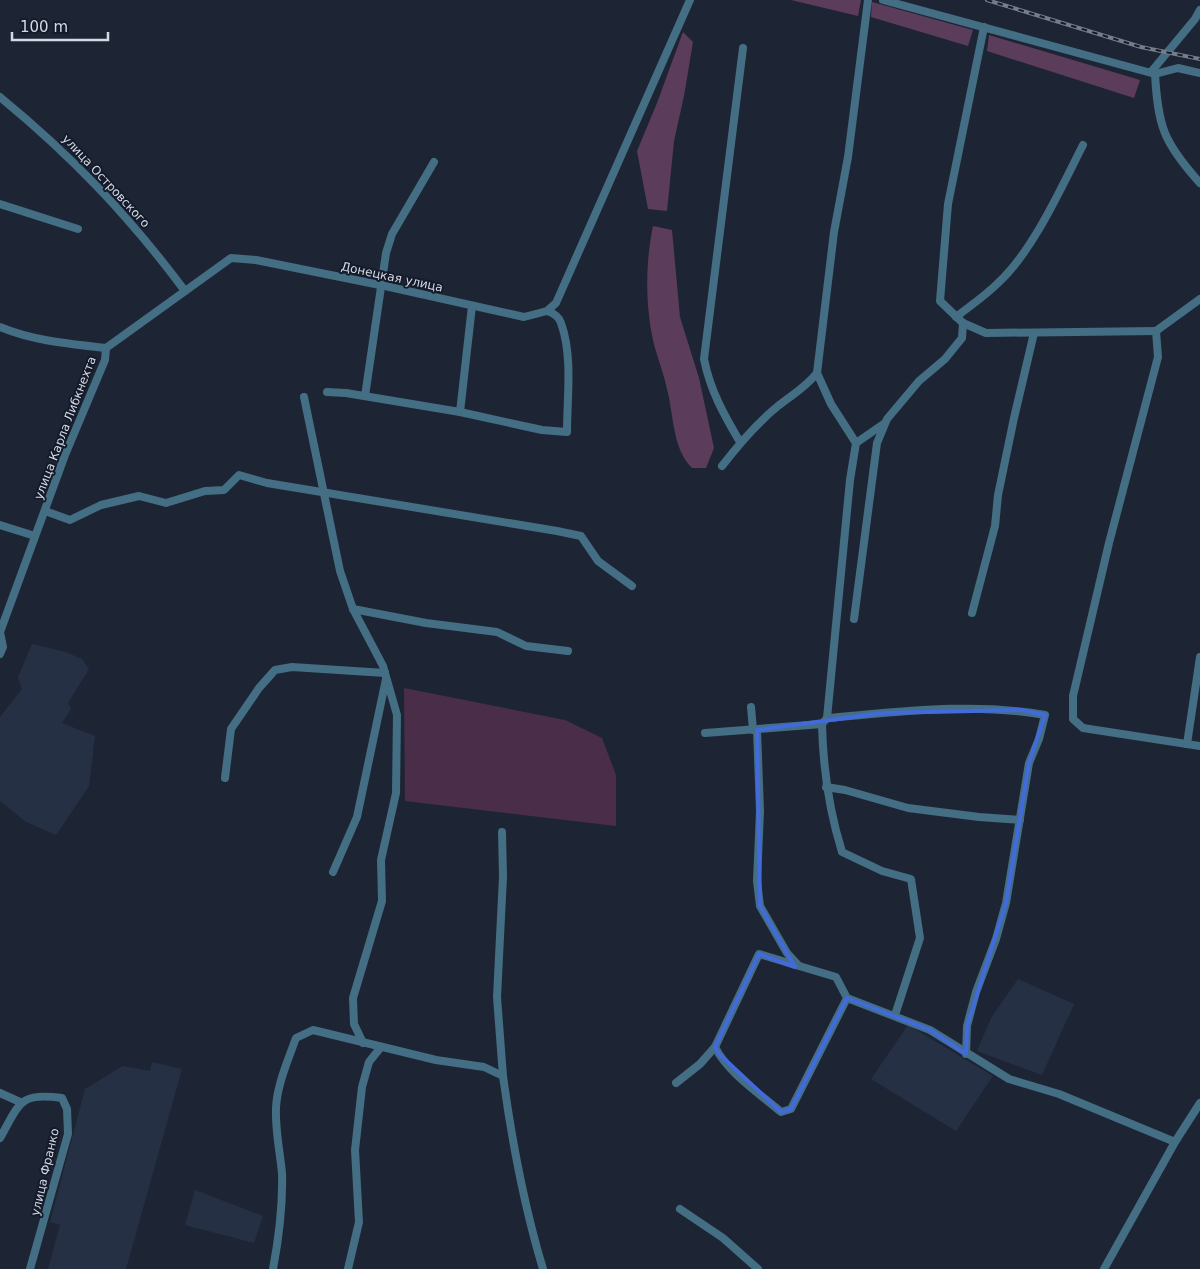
<svg xmlns="http://www.w3.org/2000/svg" width="1200" height="1269" font-family="'DejaVu Sans',sans-serif">
	<rect width="100%" height="100%" fill="#1d2534"/>
	<g fill="#263044">
		<path d="M 32,644 L 66,652 L 82,659 L 89,669 L 68,703 L 71,709 L 62,723 L 95,736 L 89,786 L 56,835 L 26,822 L 0,801 L 0,717 L 22,689 L 18,677 Z"/>
		<path d="M 1018,979 L 1074,1004 L 1042,1075 L 977,1051 L 991,1018 Z"/>
		<path d="M 908,1025 L 993,1076 L 956,1131 L 871,1079 Z"/>
		<path d="M 152,1062 L 182,1069 L 126,1269 L 48,1269 L 60,1225 L 50,1222 L 85,1089 L 123,1066 L 150,1071 Z"/>
		<path d="M 195,1190 L 263,1216 L 254,1243 L 185,1225 Z"/>
	</g>
	<path fill="#4a2e49" d="M 404,688 L 565,720 L 602,738 L 616,775 L 616,826 L 405,801 Z"/>
	<g fill="#5c3c5b">
		<path d="M 791,0 L 861,0 L 858,16 Z"/>
		<path d="M 872,2 L 973,30 L 968,46 L 871,17 Z"/>
		<path d="M 683,32 L 693,42 L 684,96 L 674,141 L 667,211 L 648,209 L 637,151 L 657,103 Z"/>
		<path d="M 989,35 L 1140,80 L 1134,98 L 987,51 Z"/>
		<path d="M 653,226 L 672,230 L 680,317 L 699,378 L 714,448 L 706,468 L 692,468 C 672,448 674,415 667,389 C 664,375 659,362 655,348 C 645,310 645,264 653,226 Z"/>
	</g>
	<g fill="none" stroke-linecap="round" stroke-linejoin="round">
		<g stroke="#446e83" stroke-width="8">
			<path d="M 883,0 L 1155,74 L 1178,68 L 1200,73"/>
			<path d="M 1151,72 L 1195,19 L 1200,10"/>
			<path d="M 1155,74 C 1158,127 1164,143 1200,183"/>
			<path d="M 0,97 C 72,156 129,216 185,291"/>
			<path d="M 0,204 L 78,229"/>
			<path d="M 1200,299 L 1156,331 L 1158,357 L 1109,543 L 1073,696 L 1073,719 L 1083,728 L 1200,746"/>
			<path d="M 956,317 C 970,306 985,296 998,283 C 1033,251 1061,188 1083,145"/>
			<path d="M 963,323 L 986,333 L 1156,331"/>
			<path d="M 0,327 C 33,341 71,344 106,348"/>
			<path d="M 106,348 L 231,258 L 256,260 L 385,286 L 524,317 L 547,311 L 556,303 L 690,0"/>
			<path d="M 327,392 L 346,393 L 460,412 L 542,430 L 567,432 C 567,398 573,356 561,323 C 559,316 553,313 547,311"/>
			<path d="M 365,396 L 386,253 L 392,234 L 434,162"/>
			<path d="M 304,397 L 340,571 L 353,609 L 383,666 L 397,715 L 396,793 L 381,860 L 382,901 L 353,998 L 354,1024 L 363,1043"/>
			<path d="M 460,412 L 472,306"/>
			<path d="M 885,423 L 856,443 L 850,480 L 827,718 L 822,724 C 823,768 829,810 842,852 L 882,871 L 911,879 L 920,938 L 895,1015"/>
			<path d="M 740,442 C 724,415 710,390 704,359 L 743,48"/>
			<path d="M 856,443 L 831,404 L 817,373 L 834,232 L 848,157 L 868,0"/>
			<path d="M 722,466 C 739,444 757,423 778,406 C 793,394 805,388 817,373"/>
			<path d="M 45,511 L 70,520 L 101,505 L 139,496 L 166,503 L 205,491 L 224,490 L 239,475 L 267,483 L 557,531 L 581,536 L 598,561 L 632,586"/>
			<path d="M 0,525 L 35,536"/>
			<path d="M 353,609 L 426,623 L 497,632 L 526,646 L 568,651"/>
			<path d="M 972,613 L 995,526 L 998,495 L 1014,418 L 1034,333"/>
			<path d="M 854,619 L 877,443 L 887,419 L 919,381 L 945,359 L 962,338 L 963,323 L 940,301 L 948,204 L 984,27"/>
			<path d="M 0,632 L 65,455 L 105,360 L 106,348"/>
			<path d="M 0,632 L 3,647 L 0,654"/>
			<path d="M 751,707 L 753,730"/>
			<path d="M 827,718 C 898,712 974,702 1045,715 L 1039,739 L 1029,763 L 1006,903 L 996,939 L 976,992 L 967,1026 L 966,1054"/>
			<path d="M 757,730 L 760,811 L 757,881 L 760,906 L 787,953 L 798,965"/>
			<path d="M 705,733 L 822,724"/>
			<path d="M 1187,744 L 1200,657"/>
			<path d="M 225,778 L 231,729 L 259,688 L 275,670 L 292,667 L 385,673"/>
			<path d="M 826,787 L 845,790 L 908,808 L 979,817 L 1020,820"/>
			<path d="M 502,832 L 503,877 L 497,997 L 503,1076"/>
			<path d="M 333,872 L 357,817 L 386,679"/>
			<path d="M 847,998 L 836,977 L 759,954 L 715,1047 C 728,1073 759,1093 781,1112 L 791,1109 L 847,998 L 930,1030 L 1009,1079 L 1059,1094 L 1175,1142"/>
			<path d="M 676,1083 L 700,1064 L 715,1047"/>
			<path d="M 0,1093 L 20,1102"/>
			<path d="M 0,1138 C 20,1103 19,1092 62,1098 L 67,1109 L 68,1134 L 30,1269"/>
			<path d="M 680,1209 L 723,1238 L 758,1269"/>
			<path d="M 273,1269 C 279,1237 283,1206 282,1173 C 280,1152 275,1130 276,1108 C 277,1085 288,1060 296,1038 L 313,1030 L 436,1060 L 484,1067 L 503,1076 C 512,1142 524,1206 543,1269"/>
			<path d="M 348,1269 L 359,1222 L 355,1150 L 362,1087 L 369,1062 L 381,1047"/>
			<path d="M 1104,1269 L 1175,1142 L 1200,1103"/>
		</g>
		<defs>
			<path id="rail" d="M 987,0 L 1141,47 L 1200,59"/>
		</defs>
		<use href="#rail" stroke="#767d89" stroke-width="4"/>
		<use href="#rail" stroke="#141b2a" stroke-width="2" stroke-dasharray="5.5" stroke-linecap="butt"/>
	</g>
	<path fill="none" stroke="#426ada" stroke-width="4" stroke-linejoin="round" d="M 1021,710 L 1045,715 L 1029,763 L 1006,903 L 967,1026 L 966,1054 L 930,1030 L 847,998 L 791,1109 L 781,1112 L 719,1054 L 715,1047 L 759,954 L 795,967 L 760,906 L 757,730 L 883,713 Z"/>
	<g text-anchor="middle" dominant-baseline="central" stroke-width="4" stroke-linejoin="round" paint-order="stroke">
		<g font-size="12" fill="#d4d9e3" stroke="#141b2a">
			<text transform="translate(106 181) rotate(47)">улица Островского</text>
			<text transform="translate(392 277) rotate(12)">Донецкая улица</text>
			<text transform="translate(65 428) rotate(-69)">улица Карла Либкнехта</text>
			<text transform="translate(45 1172) rotate(-77)">улица Франко</text>
		</g>
	</g>
	<path d="M12 32v8h96v-8" fill="none" stroke="#d4d9e3" stroke-width="2.5"/>
	<text x="20" y="32" font-size="15" fill="#d4d9e3" stroke="#141b2a" stroke-width="4" paint-order="stroke">100 m</text>
</svg>
